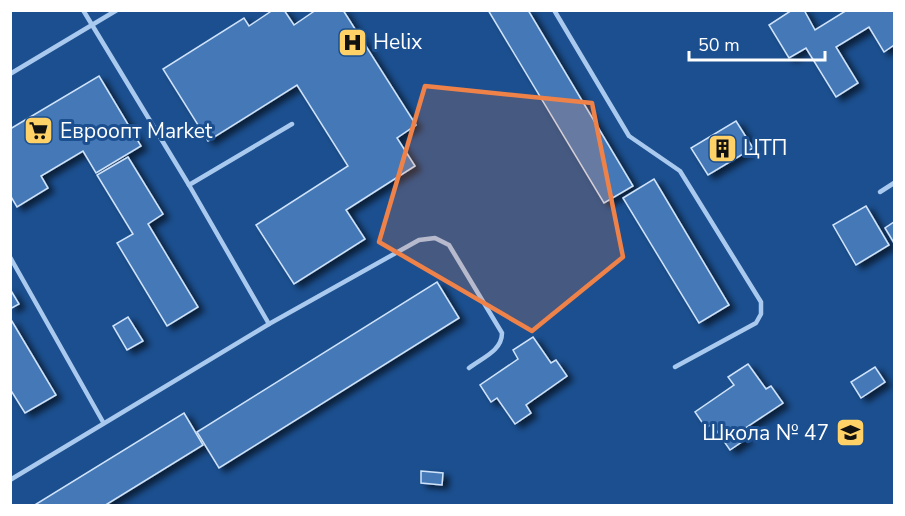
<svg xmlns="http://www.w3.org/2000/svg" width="905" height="516" font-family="'Nunito Sans',sans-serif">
	<defs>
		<filter id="shadow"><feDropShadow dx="6" dy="4" stdDeviation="3" flood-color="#0009"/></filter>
	</defs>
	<rect width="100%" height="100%" fill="#1b4f8f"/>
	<g fill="#4478b7" stroke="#cfe3fa" stroke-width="1.5" filter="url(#shadow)">
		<path d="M 273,10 L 284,10 L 294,25 L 316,10 L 343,10 L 416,125 L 397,138 L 415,166 L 346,210 L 365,239 L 294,284 L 256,225 L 348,166 L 297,85 L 208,141 L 163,69 L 244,18 L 249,26 Z"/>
		<path d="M 488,10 L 528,10 L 633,186 L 604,203 Z"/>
		<path d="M 792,10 L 804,10 L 815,30 L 847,10 L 894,10 L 894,45 L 884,52 L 869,27 L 836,47 L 858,83 L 836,97 L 806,48 L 789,58 L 769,25 Z"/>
		<path d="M 99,76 L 141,146 L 96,173 L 83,151 L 41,176 L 48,188 L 17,207 L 10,195 L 10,129 Z"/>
		<path d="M 736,121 L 753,148 L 708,175 L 691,148 Z"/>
		<path d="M 128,157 L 163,214 L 148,224 L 198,307 L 167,326 L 117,243 L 133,234 L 97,175 Z"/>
		<path d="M 654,179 L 729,305 L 699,323 L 623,198 Z"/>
		<path d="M 866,206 L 889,245 L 856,265 L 833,225 Z"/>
		<path d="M 894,222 L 894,243 L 885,228 Z"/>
		<path d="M 437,282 L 459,318 L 219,468 L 197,432 Z"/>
		<path d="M 10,289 L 19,304 L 10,309 Z"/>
		<path d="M 128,317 L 143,341 L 127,350 L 113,326 Z"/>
		<path d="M 10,318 L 56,395 L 25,413 L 10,389 Z"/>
		<path d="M 533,337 L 551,363 L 556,360 L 567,376 L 526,405 L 531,413 L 515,424 L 497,398 L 491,402 L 480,385 L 518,359 L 513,350 Z"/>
		<path d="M 748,364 L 766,389 L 771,386 L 783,403 L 741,431 L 746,439 L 730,450 L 712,424 L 706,428 L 695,412 L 734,385 L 728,377 Z"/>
		<path d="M 875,367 L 885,382 L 861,398 L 851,382 Z"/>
		<path d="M 184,413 L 203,445 L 104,506 L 33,506 Z"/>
		<path d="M 421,471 L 443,473 L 442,485 L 421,483 Z"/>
	</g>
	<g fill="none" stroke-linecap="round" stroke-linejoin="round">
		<g stroke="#a9c9ee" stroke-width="4.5">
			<path d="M 554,10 L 629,136 L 680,171 L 761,302 L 761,314 L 756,323 L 675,367"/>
			<path d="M 10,74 L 117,10"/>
			<path d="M 189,185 L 292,124"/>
			<path d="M 880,192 L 894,183"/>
			<path d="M 10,257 L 103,422"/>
			<path d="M 269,324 L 419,240 L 435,238 L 449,245 L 502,333 C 502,351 482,358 469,368"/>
			<path d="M 10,480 L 269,324 L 189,185 L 83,10"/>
		</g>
	</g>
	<path fill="#ee8249" fill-opacity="0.2" stroke="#ee8249" stroke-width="4.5" stroke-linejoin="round" d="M 425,86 L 592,103 L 623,257 L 532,331 L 379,242 Z"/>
	<defs>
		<symbol id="hospital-square" viewBox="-11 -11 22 22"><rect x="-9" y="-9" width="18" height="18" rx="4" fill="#ffd166" stroke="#1b4f8f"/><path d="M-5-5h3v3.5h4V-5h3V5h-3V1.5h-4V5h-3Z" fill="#111"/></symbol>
		<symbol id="supermarket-square" viewBox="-11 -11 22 22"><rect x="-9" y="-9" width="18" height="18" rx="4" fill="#ffd166" stroke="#1b4f8f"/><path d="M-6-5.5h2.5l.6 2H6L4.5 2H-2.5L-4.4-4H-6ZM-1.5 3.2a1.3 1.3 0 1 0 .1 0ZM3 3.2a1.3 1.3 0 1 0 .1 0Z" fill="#111"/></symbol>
		<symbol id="building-square" viewBox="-11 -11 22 22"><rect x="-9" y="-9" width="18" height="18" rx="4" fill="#ffd166" stroke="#1b4f8f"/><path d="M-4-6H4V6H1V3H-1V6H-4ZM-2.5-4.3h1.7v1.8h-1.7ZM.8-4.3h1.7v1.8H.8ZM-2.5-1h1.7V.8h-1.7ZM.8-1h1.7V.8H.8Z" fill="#111"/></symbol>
		<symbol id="school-square" viewBox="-11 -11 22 22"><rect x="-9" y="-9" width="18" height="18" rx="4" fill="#ffd166" stroke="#1b4f8f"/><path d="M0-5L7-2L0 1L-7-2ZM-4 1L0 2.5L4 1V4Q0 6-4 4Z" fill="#111"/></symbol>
	</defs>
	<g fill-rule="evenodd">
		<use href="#hospital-square" x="336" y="26" width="33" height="33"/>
		<use href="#supermarket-square" x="22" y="114" width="33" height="33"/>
		<use href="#building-square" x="706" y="132" width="33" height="33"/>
		<use href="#school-square" x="834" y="416" width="33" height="33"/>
	</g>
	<g text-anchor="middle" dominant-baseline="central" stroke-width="6" stroke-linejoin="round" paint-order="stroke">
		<g font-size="21" fill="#fff" stroke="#1b4f8f" text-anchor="start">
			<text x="373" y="42">Helix</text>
			<text x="60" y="131">Евроопт Market</text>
			<text x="743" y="148">ЦТП</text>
			<text x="829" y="433" text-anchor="end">Школа № 47</text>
		</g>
	</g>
	<rect width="905" height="516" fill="none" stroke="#ffffff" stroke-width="24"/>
	<path d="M689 51v9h136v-9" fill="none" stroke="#ffffff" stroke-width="3"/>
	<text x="698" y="51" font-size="18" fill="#ffffff" stroke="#1b4f8f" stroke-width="4.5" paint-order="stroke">50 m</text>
</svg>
